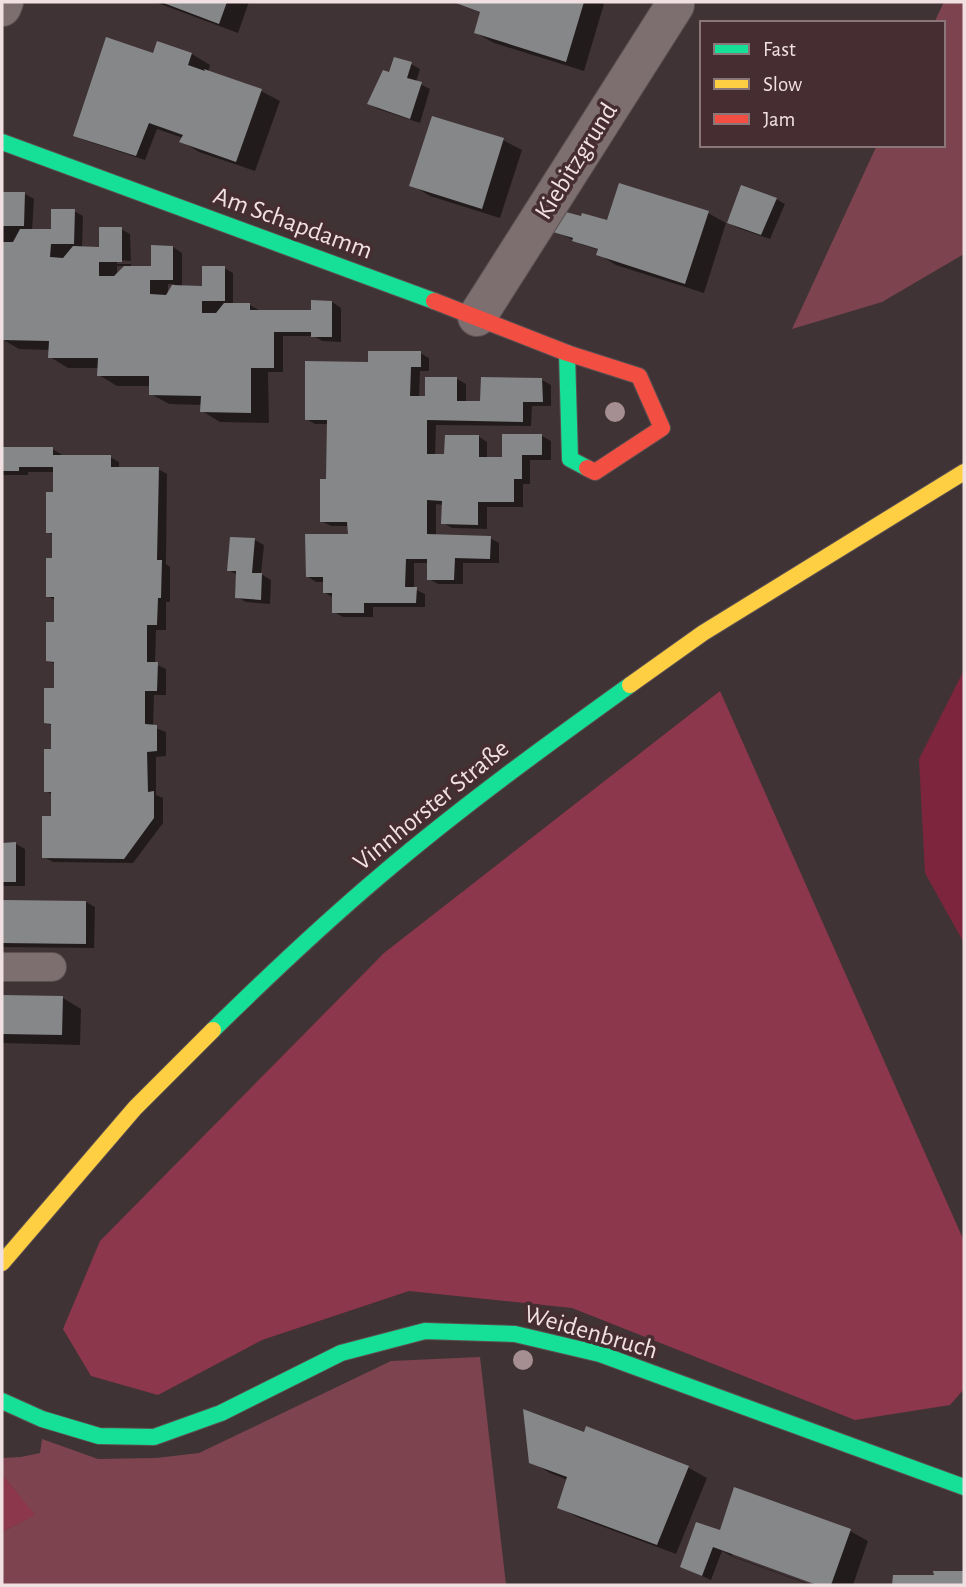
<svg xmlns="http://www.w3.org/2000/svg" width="966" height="1587" font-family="'Alegreya Sans',sans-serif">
	<rect width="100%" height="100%" fill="#403335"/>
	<g fill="#7d444f">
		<path d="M 944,2 L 964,2 L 964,254 L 882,302 L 792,329 L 877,145 L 943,145 L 943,23 L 934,23 Z"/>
		<path d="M 480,1357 L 506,1585 L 2,1585 L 2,1532 L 34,1515 L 2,1474 L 2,1458 L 21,1457 L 40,1453 L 42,1439 L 98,1459 L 156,1458 L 199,1453 L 391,1361 Z"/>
	</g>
	<g fill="#8c374b">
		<path d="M 720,691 L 964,1241 L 964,1389 L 950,1405 L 855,1420 L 572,1308 L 409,1291 L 262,1340 L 158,1395 L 91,1376 L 63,1329 L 100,1241 L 384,953 Z"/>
		<path d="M 2,1474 L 35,1515 L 2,1532 Z"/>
	</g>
	<path fill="#7c253c" d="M 964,670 L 964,943 L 925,873 L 919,759 Z"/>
	<g fill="#0007" fill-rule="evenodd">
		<path d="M 155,2 L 249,2 L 238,33 Z"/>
		<path d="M 453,2 L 600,2 L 604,4 L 584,71 L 494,43 L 476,33 L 482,13 Z"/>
		<path d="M 158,43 L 192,54 L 210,65 L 208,72 L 261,91 L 280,101 L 255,171 L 199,152 L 181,141 L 183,138 L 157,129 L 145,160 L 84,140 L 75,135 L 154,56 Z"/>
		<path d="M 411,64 L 420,69 L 416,82 L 430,89 L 420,123 L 378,109 L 369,104 L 390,74 Z"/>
		<path d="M 503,140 L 522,150 L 500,218 L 430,196 L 412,185 Z"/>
		<path d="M 25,194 L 34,199 L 32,231 L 50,231 L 74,211 L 83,216 L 82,248 L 98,249 L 121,229 L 130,234 L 131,261 L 117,260 L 117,264 L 131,264 L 131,268 L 152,268 L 173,247 L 182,253 L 182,287 L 204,287 L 224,268 L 233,273 L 233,305 L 250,305 L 262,312 L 313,312 L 332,302 L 341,308 L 341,342 L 322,341 L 314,336 L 283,336 L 283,372 L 268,372 L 269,423 L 220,422 L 202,411 L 202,405 L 169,404 L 151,394 L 151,386 L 117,386 L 99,375 L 99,368 L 68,368 L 50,357 L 50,350 L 19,349 L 2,339 L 2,214 ZM 117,266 L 127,266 L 117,276 ZM 168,284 L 175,284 L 168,295 Z"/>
		<path d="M 776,199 L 785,204 L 770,239 L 738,228 L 729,223 Z"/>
		<path d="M 708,213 L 726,223 L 704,293 L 616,265 L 598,254 L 599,250 L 583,245 L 555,231 L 606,222 Z"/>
		<path d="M 420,353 L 429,358 L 429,371 L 420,371 L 419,397 L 427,397 L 457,379 L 466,384 L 466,403 L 481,403 L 542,380 L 551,385 L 551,406 L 532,406 L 531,426 L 436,425 L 435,456 L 446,456 L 478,436 L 487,442 L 487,459 L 504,459 L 542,436 L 551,441 L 551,460 L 530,460 L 530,484 L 523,484 L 523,507 L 487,507 L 487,529 L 452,528 L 443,523 L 443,505 L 436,504 L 436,536 L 490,538 L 499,543 L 499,563 L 463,563 L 463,584 L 438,584 L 429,579 L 429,563 L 414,563 L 414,589 L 425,594 L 425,607 L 373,607 L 373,617 L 343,617 L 334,612 L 334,598 L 324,592 L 325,582 L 316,582 L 307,576 L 349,535 L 349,526 L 331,526 L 321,521 L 328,480 L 328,424 L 315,424 L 306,419 L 369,364 Z"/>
		<path d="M 2,449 L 52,449 L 61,454 L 61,457 L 110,457 L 119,462 L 119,469 L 158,469 L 167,474 L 166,564 L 170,567 L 170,602 L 166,602 L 166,630 L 156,630 L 155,664 L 166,669 L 166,695 L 154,695 L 153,727 L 166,732 L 166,756 L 156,757 L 156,795 L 163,798 L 163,823 L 133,863 L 53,862 L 44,857 L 53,818 L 53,795 L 46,791 L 53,751 L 53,727 L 46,722 L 55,690 L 55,664 L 48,660 L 55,624 L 56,601 L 48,596 L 54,560 L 54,535 L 47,532 L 54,494 L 54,472 L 28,472 L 28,475 L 2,475 Z"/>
		<path d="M 231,539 L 255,540 L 264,545 L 261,574 L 271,580 L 270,604 L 246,602 L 237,597 L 237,575 L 229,570 Z"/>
		<path d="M 2,844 L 16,844 L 25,849 L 25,886 L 2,886 Z"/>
		<path d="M 2,902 L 86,902 L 95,907 L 94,948 L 2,947 Z"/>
		<path d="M 2,997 L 63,998 L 81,1009 L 80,1045 L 2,1043 Z"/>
		<path d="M 587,1428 L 689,1468 L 707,1478 L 676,1554 L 577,1517 L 559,1507 L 568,1480 L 550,1473 L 531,1462 L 585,1434 Z"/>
		<path d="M 850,1531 L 868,1541 L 853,1585 L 822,1585 L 732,1553 L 732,1556 L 812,1585 L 810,1585 L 733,1557 L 722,1551 L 711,1580 L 691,1571 L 720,1532 Z"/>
	</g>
	<g fill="#868789">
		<path d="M 161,2 L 227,2 L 219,24 Z"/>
		<path d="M 453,2 L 584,2 L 566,62 L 474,33 L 480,12 Z"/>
		<path d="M 106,37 L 153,53 L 157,41 L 192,53 L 188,65 L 205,71 L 204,69 L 262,89 L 236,162 L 179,142 L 183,135 L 149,123 L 136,156 L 73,136 Z"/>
		<path d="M 394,57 L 412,62 L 407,78 L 422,82 L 410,119 L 367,104 L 383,70 L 389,72 Z"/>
		<path d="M 432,116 L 504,138 L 482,209 L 409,186 Z"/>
		<path d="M 619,183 L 709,211 L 685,284 L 596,255 L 598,249 L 572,241 L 573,238 L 553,232 L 562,211 L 581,216 L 582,213 L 607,220 Z"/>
		<path d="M 741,185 L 777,198 L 761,235 L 727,223 Z"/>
		<path d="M 2,192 L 25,192 L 24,226 L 2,226 Z"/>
		<path d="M 51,209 L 75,209 L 74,244 L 51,244 L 50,257 L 63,258 L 73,246 L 99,247 L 99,227 L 122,227 L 122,262 L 99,262 L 99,276 L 114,276 L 124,266 L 151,266 L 151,245 L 173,246 L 173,280 L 150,280 L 150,294 L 166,295 L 172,285 L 202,286 L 202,266 L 225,266 L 225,301 L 202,301 L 202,313 L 216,313 L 224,303 L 250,303 L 250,310 L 311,310 L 311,300 L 332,301 L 332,337 L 311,337 L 311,332 L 274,332 L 274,368 L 251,368 L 251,413 L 200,412 L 201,396 L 149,395 L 149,376 L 97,376 L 98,358 L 48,358 L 49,341 L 2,340 L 2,242 L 13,242 L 20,229 L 51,229 Z"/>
		<path d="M 368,351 L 421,351 L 421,367 L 411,367 L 410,396 L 425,396 L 425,377 L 457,377 L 457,401 L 480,401 L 481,377 L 542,378 L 543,402 L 523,402 L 523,422 L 427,420 L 427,454 L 444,454 L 445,435 L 479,435 L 479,457 L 502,457 L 502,434 L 542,434 L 542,455 L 522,455 L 522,479 L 514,479 L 514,502 L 478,502 L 478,525 L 441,524 L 442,501 L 427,500 L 427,534 L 491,536 L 490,559 L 455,558 L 454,580 L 427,580 L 427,559 L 406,559 L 405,587 L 417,587 L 416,603 L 364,603 L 364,613 L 332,613 L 332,593 L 323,593 L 323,577 L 306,577 L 305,534 L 348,534 L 347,522 L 320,522 L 320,479 L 326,479 L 327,420 L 305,420 L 305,361 L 368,362 Z"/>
		<path d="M 2,447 L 53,447 L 53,455 L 111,455 L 111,467 L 159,467 L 157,560 L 162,560 L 161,598 L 158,598 L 157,625 L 147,625 L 147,662 L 158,662 L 157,691 L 145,691 L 145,724 L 157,725 L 157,751 L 147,752 L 148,792 L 154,791 L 154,818 L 124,859 L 42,858 L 42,816 L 51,816 L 51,792 L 44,792 L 44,749 L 51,749 L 51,724 L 44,723 L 44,688 L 54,688 L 54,662 L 46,661 L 46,622 L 54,622 L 54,597 L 46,597 L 46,558 L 52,558 L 52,533 L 46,533 L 46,492 L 53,492 L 53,467 L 19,467 L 19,471 L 2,471 Z"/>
		<path d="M 230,537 L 255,538 L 252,573 L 262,573 L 261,600 L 235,598 L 236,571 L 227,571 Z"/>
		<path d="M 16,842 L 16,882 L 2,882 L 2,843 Z"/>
		<path d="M 2,900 L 86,901 L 86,944 L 2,943 Z"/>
		<path d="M 2,995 L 63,996 L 62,1035 L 2,1034 Z"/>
		<path d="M 523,1409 L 584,1432 L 586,1426 L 689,1466 L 657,1545 L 557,1508 L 567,1477 L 529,1463 Z"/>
		<path d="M 734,1487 L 851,1529 L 831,1585 L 817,1585 L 713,1547 L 702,1576 L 680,1567 L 696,1522 L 720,1530 Z"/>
		<path d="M 933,1571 L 964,1571 L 964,1585 L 892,1585 L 893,1575 L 934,1575 Z"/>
	</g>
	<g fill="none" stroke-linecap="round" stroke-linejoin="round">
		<defs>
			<path id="lane" d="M 2,967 L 52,967"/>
			<g id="street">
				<path d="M 2,7 L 4,2"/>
				<path d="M 477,317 L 675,5"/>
			</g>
			<g id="fast">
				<path d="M 2,142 L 434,301"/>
				<path d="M 567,353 L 570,459 L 587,468"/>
				<path d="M 213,1030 C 268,976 323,924 381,875 C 461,807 545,746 630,685"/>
				<path d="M 2,1401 L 42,1419 L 99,1436 L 154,1437 L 221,1413 L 341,1353 L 425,1331 L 515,1334 L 600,1354 L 964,1487"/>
			</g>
			<g id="slow">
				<path d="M 630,685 L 703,633 L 964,472"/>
				<path d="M 2,1263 L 135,1108 L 213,1030"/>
			</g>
			<path id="jam" d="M 434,301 L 567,353 L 639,376 L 662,428 L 595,472 L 587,468"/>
		</defs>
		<use href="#lane" stroke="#5b5052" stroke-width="30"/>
		<use href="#street" stroke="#5b5052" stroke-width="40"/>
		<use href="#fast" stroke="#5b5052" stroke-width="18"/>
		<use href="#slow" stroke="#5b5052" stroke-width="18"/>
		<use href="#jam" stroke="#5b5052" stroke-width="18"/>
		<use href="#lane" stroke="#7d6e70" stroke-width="28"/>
		<use href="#street" stroke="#7d6e70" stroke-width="38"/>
		<use href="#fast" stroke="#16e098" stroke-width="16"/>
		<use href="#slow" stroke="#ffcf43" stroke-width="16"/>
		<use href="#jam" stroke="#f24e42" stroke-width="16"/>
	</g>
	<g fill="#a58f92">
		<circle cx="615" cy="412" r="10"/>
		<circle cx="523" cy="1360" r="10"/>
	</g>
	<g text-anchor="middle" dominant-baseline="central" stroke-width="7" stroke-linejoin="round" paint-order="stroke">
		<g font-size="26" fill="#f1e0e2" stroke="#462d31">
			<text transform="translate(576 161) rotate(-58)">Kiebitzgrund</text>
			<text transform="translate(293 223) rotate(20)">Am Schapdamm</text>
			<text transform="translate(431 805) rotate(-39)">Vinnhorster Straße</text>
			<text transform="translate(591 1332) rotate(16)">Weidenbruch</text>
		</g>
	</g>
	<rect width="966" height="1587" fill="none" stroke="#f1e0e2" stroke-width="7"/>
	<rect x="700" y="21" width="245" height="126" fill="#462d31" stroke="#8a7578" stroke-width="2"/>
	<rect x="714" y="44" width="35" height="10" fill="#16e098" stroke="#8a7578" stroke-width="2"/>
	<text x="763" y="56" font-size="21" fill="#f1e0e2">Fast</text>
	<rect x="714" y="79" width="35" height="10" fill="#ffcf43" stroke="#8a7578" stroke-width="2"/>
	<text x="763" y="91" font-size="21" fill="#f1e0e2">Slow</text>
	<rect x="714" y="114" width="35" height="10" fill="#f24e42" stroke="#8a7578" stroke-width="2"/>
	<text x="763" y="126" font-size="21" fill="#f1e0e2">Jam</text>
</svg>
